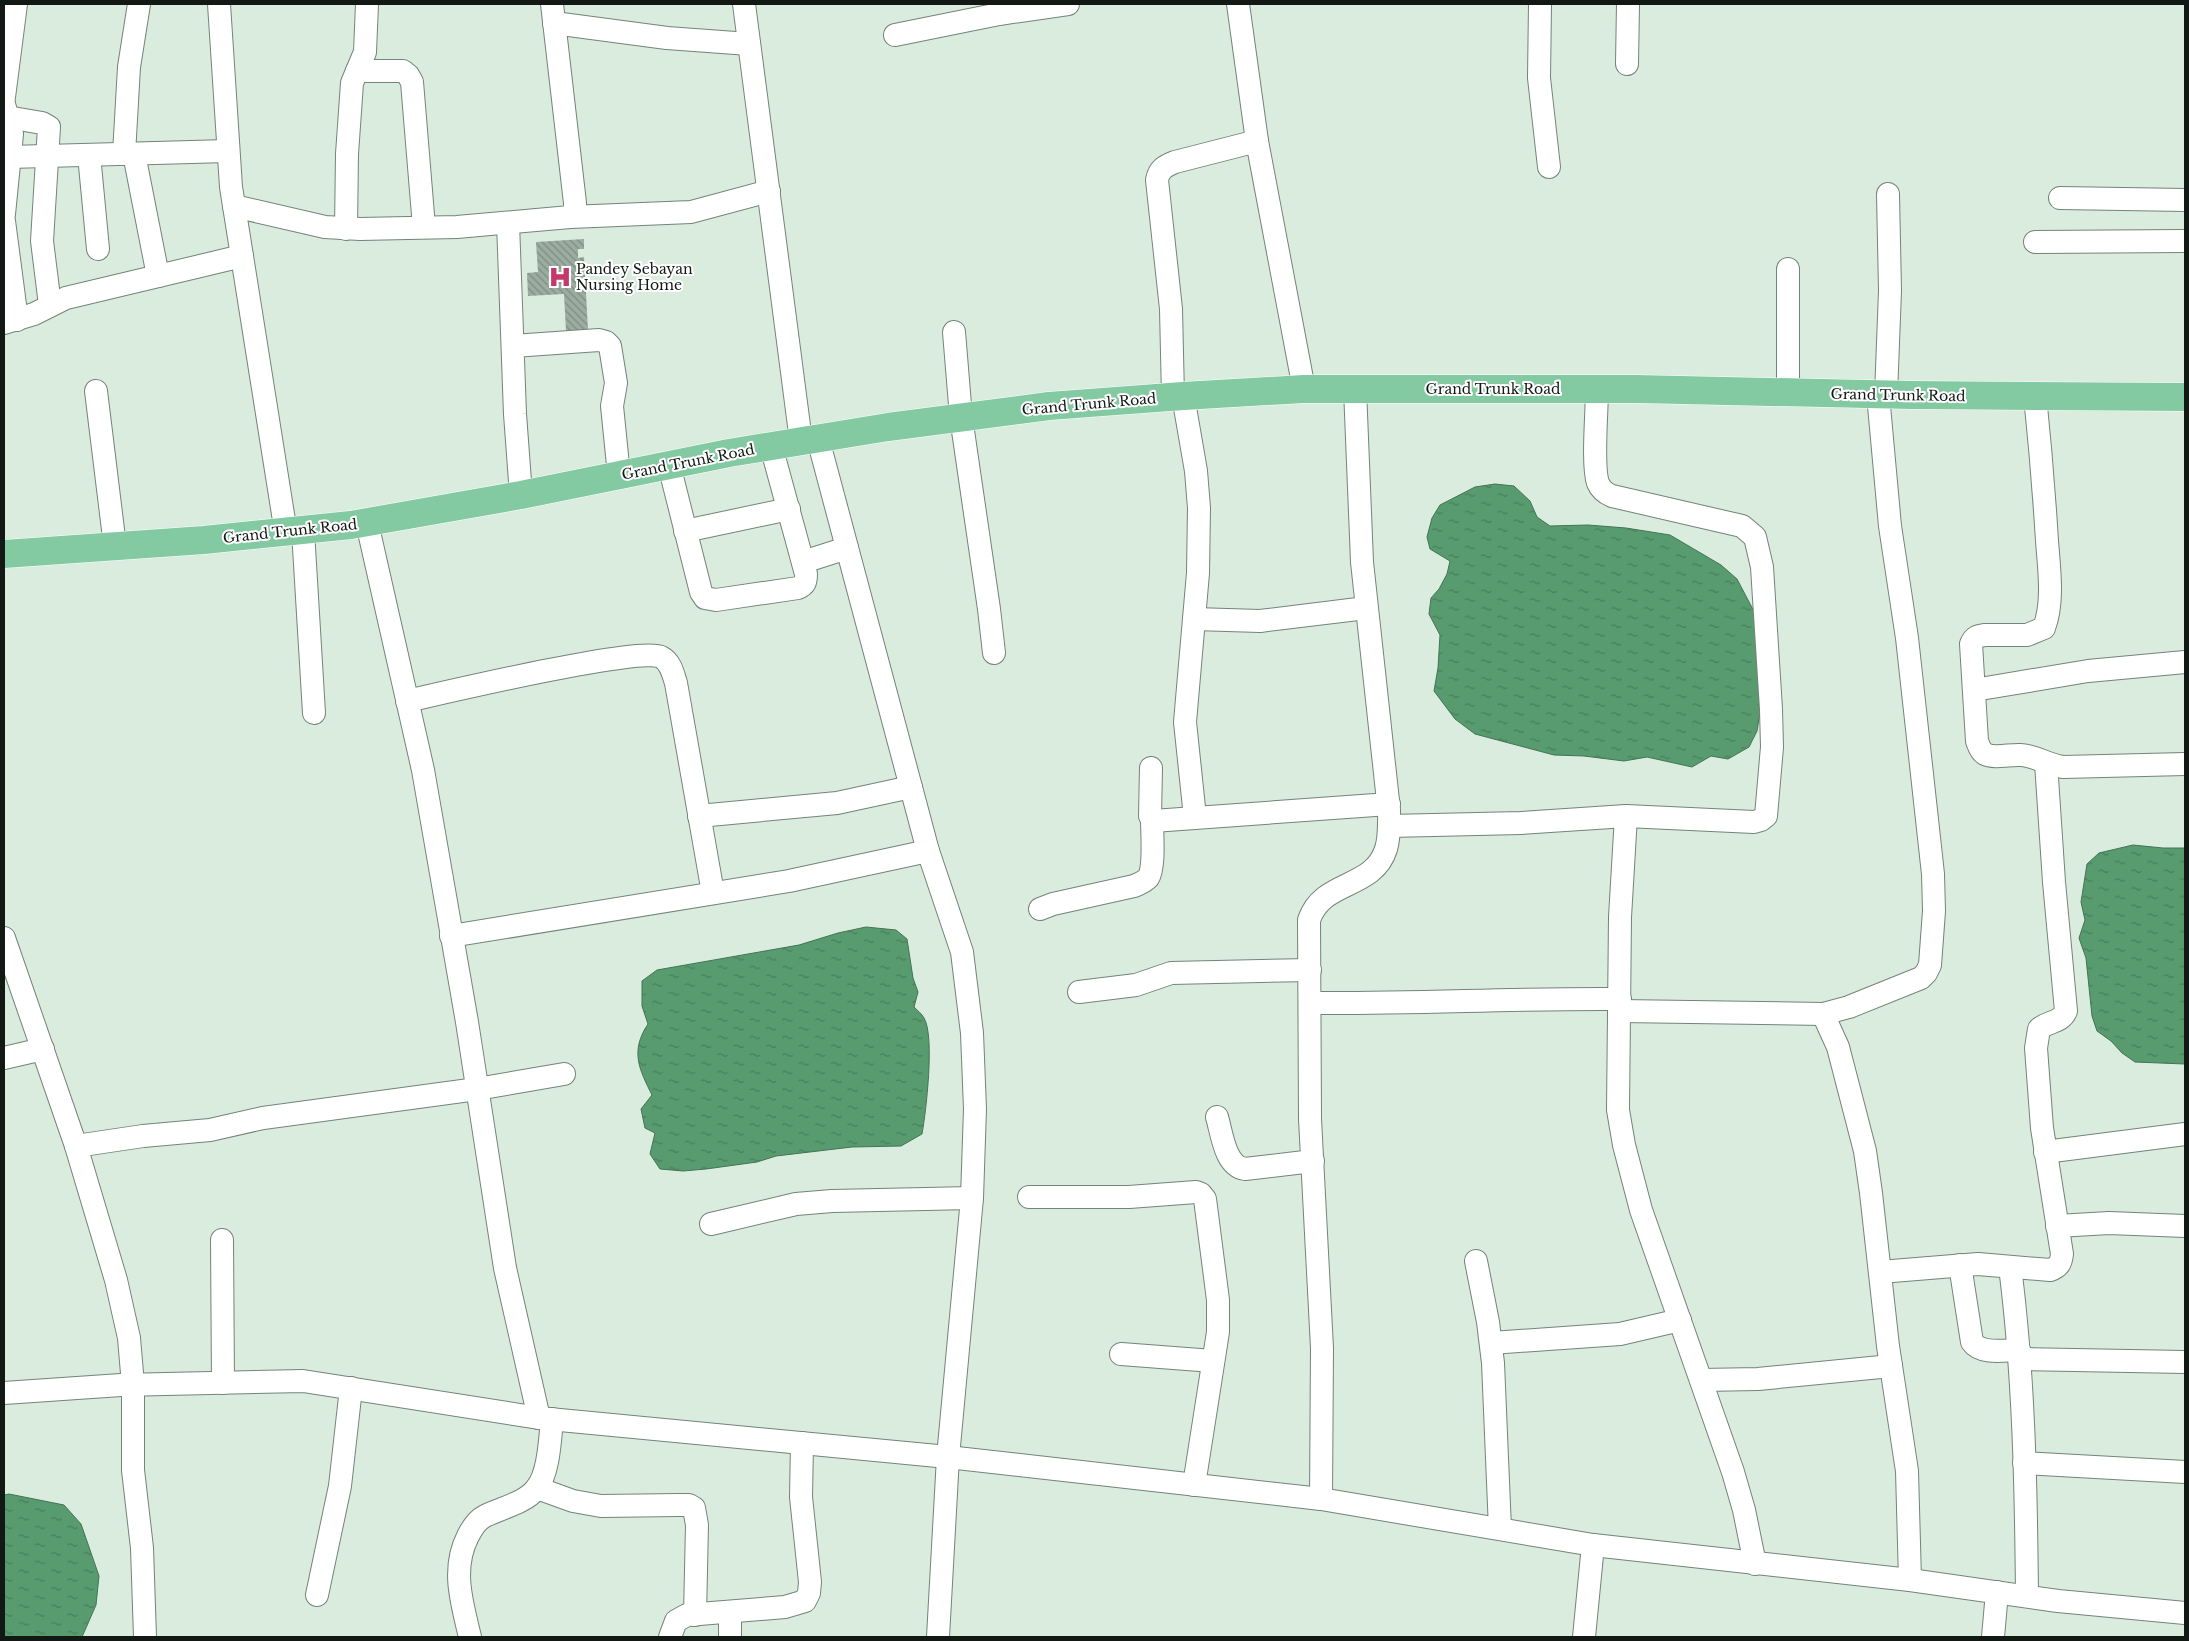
<svg xmlns="http://www.w3.org/2000/svg" width="2189" height="1641" font-family="'Libre Baskerville',serif">
	<defs>
		<pattern id="water-ripples" width="26" height="14" patternUnits="userSpaceOnUse" patternTransform="scale(1.25)"><rect width="26" height="14" fill="#589b6f"/><path d="M2 4q2-2 4 0t4 0M15 11q2-2 4 0t4 0" fill="none" stroke="#477e5a"/></pattern>
		<pattern id="building-back-hatch" width="6" height="6" patternUnits="userSpaceOnUse" patternTransform="scale(1.25)"><rect width="6" height="6" fill="#9cada0"/><path d="M-1 5l2 2M0 0l6 6M5-1l2 2" fill="none" stroke="#7e8c81"/></pattern>
	</defs>
	<rect width="100%" height="100%" fill="#d9ecde"/>
	<g fill="url(#water-ripples)" stroke="#437454">
		<path d="M 1495,484 L 1514,486 L 1530,501 L 1537,517 L 1550,526 L 1588,525 L 1626,528 L 1670,535 L 1721,565 L 1737,579 L 1759,621 L 1761,706 L 1757,731 L 1749,747 L 1728,759 L 1711,756 L 1692,767 L 1647,757 L 1624,761 L 1584,756 L 1554,755 L 1475,734 L 1455,719 L 1434,691 L 1438,668 L 1440,635 L 1429,614 L 1431,598 L 1439,589 L 1447,574 L 1450,561 L 1430,549 L 1427,537 L 1432,518 L 1440,505 L 1475,487 Z"/>
		<path d="M 2133,845 L 2163,848 L 2185,848 L 2185,1064 L 2135,1062 L 2122,1053 L 2111,1041 L 2097,1031 L 2092,1016 L 2086,958 L 2079,938 L 2085,920 L 2081,902 L 2087,864 L 2099,853 Z"/>
		<path d="M 866,927 L 896,930 L 907,939 L 913,978 L 918,992 L 914,1007 C 917,1010 922,1014 924,1018 C 935,1036 926,1112 922,1134 L 901,1146 L 852,1147 L 776,1156 L 757,1162 L 706,1169 L 683,1171 L 660,1169 L 650,1154 L 655,1133 L 645,1128 L 641,1109 L 652,1095 C 639,1069 630,1051 648,1024 L 642,1006 L 642,981 L 657,970 L 799,945 L 838,933 Z"/>
		<path d="M 9,1494 L 64,1505 L 81,1524 L 99,1576 L 96,1605 L 82,1637 L 4,1637 L 4,1495 Z"/>
	</g>
	<path fill="url(#building-back-hatch)" d="M 584,239 L 584,249 L 578,249 L 578,258 L 584,257 L 588,330 L 566,331 L 564,294 L 528,296 L 527,273 L 538,272 L 536,242 Z"/>
	<g fill="none" stroke-linecap="round" stroke-linejoin="round">
		<defs>
			<g id="minor">
				<path d="M 219,4 L 231,187 L 286,533"/>
				<path d="M 744,4 L 801,441"/>
				<path d="M 1238,4 L 1257,141 L 1304,389"/>
				<path d="M 1540,4 L 1539,78 L 1549,167"/>
				<path d="M 554,23 L 667,38 L 749,44"/>
				<path d="M 895,35 L 999,14 L 1068,4"/>
				<path d="M 1627,64 L 1628,4"/>
				<path d="M 357,71 L 403,71 L 408,75 L 412,82 L 424,227"/>
				<path d="M 4,97 L 16,4"/>
				<path d="M 4,104 L 12,134 L 4,214"/>
				<path d="M 7,117 L 42,123 L 49,127 L 42,241 L 50,305"/>
				<path d="M 124,154 L 129,67 L 139,4"/>
				<path d="M 134,154 L 158,276"/>
				<path d="M 89,155 L 98,249"/>
				<path d="M 9,157 L 228,151"/>
				<path d="M 2060,198 L 2185,200"/>
				<path d="M 234,206 L 325,227 L 360,229 L 457,227 L 570,217 L 575,212 L 575,203 L 552,4"/>
				<path d="M 570,217 L 691,212 L 769,191"/>
				<path d="M 4,221 L 17,320"/>
				<path d="M 508,223 L 515,414 L 521,495"/>
				<path d="M 346,229 L 347,154 L 352,83 L 365,52 L 367,4"/>
				<path d="M 2035,242 L 2185,241"/>
				<path d="M 1788,269 L 1788,393"/>
				<path d="M 4,323 L 34,314 L 66,298 L 242,256"/>
				<path d="M 954,332 L 961,417 L 989,609 L 994,653"/>
				<path d="M 513,346 L 599,340 L 606,342 L 610,346 L 616,383 L 612,406 L 619,475"/>
				<path d="M 96,391 L 115,546"/>
				<path d="M 1886,395 L 1890,291 L 1888,194"/>
				<path d="M 1183,396 L 1196,471 L 1199,508 L 1198,573 L 1185,722 L 1195,817"/>
				<path d="M 2035,396 C 2040,444 2044,492 2047,541 C 2049,568 2054,602 2044,628 L 2027,635 L 1985,635 C 1977,636 1974,637 1971,644 L 1977,741 C 1979,746 1980,751 1985,754 C 1995,759 2010,754 2021,755 C 2036,756 2048,765 2063,767 L 2185,764"/>
				<path d="M 1173,397 L 1171,309 L 1157,180 C 1159,169 1165,166 1175,162 L 1257,141"/>
				<path d="M 818,439 L 928,851 L 962,952 L 972,1033 L 975,1109 L 972,1198 L 948,1457 L 938,1637"/>
				<path d="M 669,465 L 701,592 L 705,598 L 716,600 L 798,588 C 805,585 806,582 806,574 L 771,446"/>
				<path d="M 367,523 L 423,770 L 467,1022 L 505,1268 L 539,1418"/>
				<path d="M 303,531 L 314,713"/>
				<path d="M 685,531 L 789,509"/>
				<path d="M 803,562 L 847,548"/>
				<path d="M 1194,619 L 1260,621 L 1366,608"/>
				<path d="M 1974,690 L 2088,671 L 2185,662"/>
				<path d="M 407,701 C 442,693 641,646 661,657 C 671,662 673,674 676,683 L 713,893"/>
				<path d="M 1151,768 L 1150,816 L 1153,821 L 1389,804"/>
				<path d="M 699,816 L 837,803 L 911,787"/>
				<path d="M 1626,816 L 1620,917 L 1618,1110 L 1624,1145 L 1641,1210 L 1733,1472 L 1744,1510 L 1755,1564"/>
				<path d="M 1389,826 L 1521,823 L 1626,816 L 1754,822 L 1761,820 L 1766,816 L 1772,747 L 1771,709 L 1762,567 L 1755,537 L 1742,526 L 1612,496 C 1605,493 1601,490 1598,483 C 1592,466 1597,411 1597,390"/>
				<path d="M 1040,909 L 1053,904 L 1134,886 C 1139,884 1144,882 1148,878 C 1155,868 1152,833 1152,820"/>
				<path d="M 451,936 L 789,881 L 928,851"/>
				<path d="M 4,938 L 76,1146 L 116,1280 L 129,1338 L 133,1385 L 133,1470 L 142,1548 L 145,1637"/>
				<path d="M 1079,992 L 1136,985 L 1171,973 L 1310,970"/>
				<path d="M 1310,1003 C 1414,1004 1516,998 1620,999"/>
				<path d="M 1620,1011 L 1823,1014 L 1849,1007 L 1921,978 L 1926,973 L 1930,965 L 1934,911 L 1933,874 L 1907,638 L 1890,526 L 1878,395"/>
				<path d="M 1823,1014 L 1838,1047 L 1865,1151 L 1871,1193 L 1888,1346 L 1907,1471 L 1910,1580"/>
				<path d="M 4,1058 L 43,1049"/>
				<path d="M 1217,1117 C 1222,1134 1225,1166 1245,1169 L 1313,1161"/>
				<path d="M 76,1146 L 143,1136 L 210,1130 L 263,1118 L 477,1089 L 564,1074"/>
				<path d="M 2045,1152 L 2185,1134"/>
				<path d="M 1029,1197 L 1129,1197 L 1196,1192 L 1201,1194 L 1205,1199 L 1218,1300 L 1218,1332 L 1194,1485"/>
				<path d="M 711,1224 L 796,1204 L 832,1201 L 972,1198"/>
				<path d="M 2057,1226 L 2109,1223 L 2185,1226"/>
				<path d="M 222,1240 L 223,1383"/>
				<path d="M 1476,1261 L 1488,1322 L 1493,1363 L 1500,1529"/>
				<path d="M 1960,1265 L 1972,1342 C 1981,1355 2005,1350 2019,1350"/>
				<path d="M 2010,1267 C 2024,1376 2026,1487 2027,1596"/>
				<path d="M 1880,1272 L 1978,1264 L 2050,1270 C 2059,1267 2061,1263 2062,1254 L 2042,1128 L 2036,1048 L 2039,1029 C 2048,1021 2061,1023 2066,1011 L 2054,882 L 2046,763"/>
				<path d="M 1491,1343 L 1620,1334 L 1680,1320"/>
				<path d="M 1121,1354 L 1213,1361"/>
				<path d="M 2020,1359 L 2185,1362"/>
				<path d="M 1701,1380 L 1758,1379 L 1891,1366"/>
				<path d="M 4,1393 L 121,1385 L 303,1381 L 539,1418 L 948,1457 L 1321,1499 L 1593,1545 L 1910,1580 L 2058,1601 L 2185,1613"/>
				<path d="M 2024,1463 L 2185,1472"/>
				<path d="M 537,1488 L 573,1501 L 601,1506 L 679,1505 L 689,1505 L 694,1508 L 697,1525 L 695,1615"/>
				<path d="M 1321,1499 L 1322,1348 L 1310,1119 L 1309,920 C 1323,879 1373,890 1386,849 C 1390,836 1389,822 1389,810 L 1362,562 L 1355,389"/>
				<path d="M 317,1595 L 340,1486 L 351,1388"/>
				<path d="M 730,1612 L 730,1637"/>
				<path d="M 470,1637 C 462,1603 451,1569 468,1536 C 472,1528 477,1520 485,1516 C 501,1508 525,1503 536,1489 C 549,1474 550,1439 552,1419"/>
				<path d="M 670,1637 L 676,1621 L 687,1615 L 785,1607 L 805,1601 L 809,1593 L 810,1582 L 801,1497 L 802,1443"/>
				<path d="M 1584,1637 L 1593,1545"/>
				<path d="M 1993,1637 L 1997,1592"/>
			</g>
			<path id="major" d="M 4,554 L 204,540 L 351,525 L 521,495 L 729,453 L 888,427 L 1049,406 L 1183,396 L 1304,389 L 1637,389 L 1911,395 L 2185,397"/>
		</defs>
		<use href="#minor" stroke="#738478" stroke-width="24"/>
		<use href="#major" stroke="#fff" stroke-width="29"/>
		<use href="#minor" stroke="#fff" stroke-width="22"/>
		<use href="#major" stroke="#83caa2" stroke-width="28"/>
	</g>
	<defs>
		<symbol id="hospital-bare" viewBox="-9 -9 18 18"><path d="M-5-5h3v3.5h4V-5h3V5h-3V1.5h-4V5h-3Z" fill="#c53869" stroke="#fff" stroke-width="2.5" paint-order="stroke"/></symbol>
	</defs>
	<g fill-rule="evenodd">
		<use href="#hospital-bare" x="544" y="261" width="32" height="32"/>
	</g>
	<g text-anchor="middle" dominant-baseline="central" stroke-width="4" stroke-linejoin="round" paint-order="stroke">
		<g font-size="14" fill="#121914" stroke="#fff" text-anchor="start">
			<text x="576" y="269">Pandey Sebayan<tspan x="576" dy="16">Nursing Home</tspan></text>
		</g>
		<g font-size="14" fill="#121914" stroke="#fff">
			<text x="1493" y="389">Grand Trunk Road</text>
			<text transform="translate(1898 395) rotate(1)">Grand Trunk Road</text>
			<text transform="translate(1089 404) rotate(-5)">Grand Trunk Road</text>
			<text transform="translate(688 462) rotate(-11)">Grand Trunk Road</text>
			<text transform="translate(290 531) rotate(-6)">Grand Trunk Road</text>
		</g>
	</g>
	<rect width="2189" height="1641" fill="none" stroke="#121914" stroke-width="10"/>
</svg>
